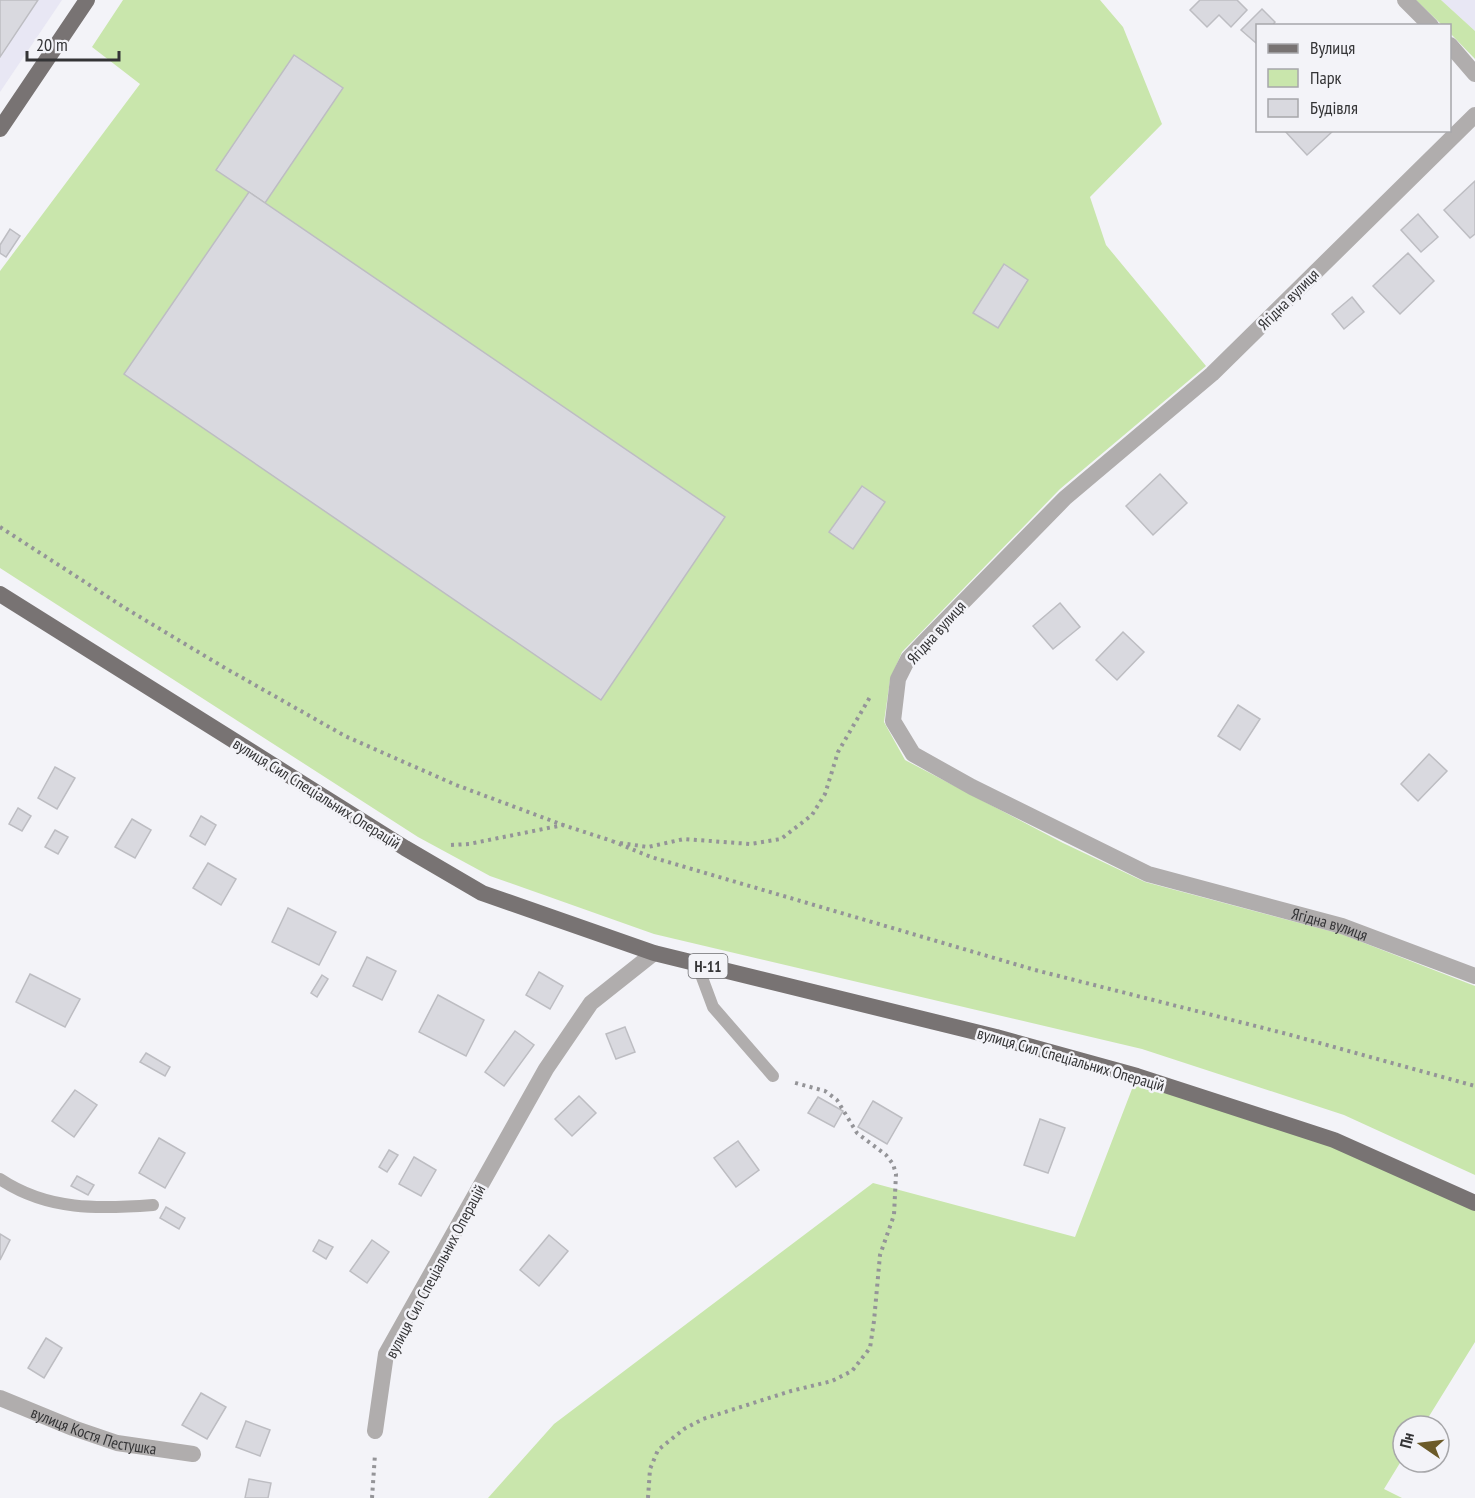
<svg xmlns="http://www.w3.org/2000/svg" width="1475" height="1498" font-family="'PT Sans Narrow',sans-serif">
	<rect width="100%" height="100%" fill="#f3f3f8"/>
	<g fill="#e8e7f4">
		<path d="M 0,0 L 62,0 L 0,92 Z"/>
		<path d="M 1441,0 L 1475,0 L 1475,31 Z"/>
	</g>
	<g fill="#c9e6ac">
		<path d="M 123,0 L 1100,0 L 1123,27 L 1162,124 L 1090,197 L 1106,245 L 1206,366 L 1060,489 L 902,652 L 890,680 L 884,722 L 905,760 L 1063,843 L 1145,882 L 1341,934 L 1475,986 L 1475,1175 L 1344,1115 L 1142,1049 L 654,934 L 490,876 L 418,837 L 0,568 L 0,271 L 140,84 L 92,47 Z"/>
		<path d="M 1416,0 L 1441,0 L 1475,31 L 1475,59 L 1450,33 L 1450,26 L 1442,25 Z"/>
		<path d="M 1137,1076 L 1334,1140 L 1475,1203 L 1475,1342 L 1423,1426 L 1403,1426 L 1403,1458 L 1384,1489 L 1402,1498 L 488,1498 L 554,1424 L 873,1183 L 1075,1237 Z"/>
	</g>
	<g fill="#d9d9df" stroke="#bdbdc2" stroke-width="1.5">
		<path d="M 0,0 L 38,0 L 0,57 Z"/>
		<path d="M 1200,0 L 1237,0 L 1247,10 L 1231,27 L 1219,15 L 1207,27 L 1190,10 Z"/>
		<path d="M 1262,9 L 1275,22 L 1272,26 L 1258,26 L 1258,41 L 1256,43 L 1241,30 Z"/>
		<path d="M 294,55 L 343,88 L 265,203 L 216,170 Z"/>
		<path d="M 1284,130 L 1334,130 L 1307,155 Z"/>
		<path d="M 1475,181 L 1475,234 L 1470,238 L 1444,210 Z"/>
		<path d="M 249,192 L 725,517 L 601,700 L 124,374 Z"/>
		<path d="M 1418,214 L 1438,237 L 1421,252 L 1401,230 Z"/>
		<path d="M 10,229 L 20,236 L 6,257 L 0,253 L 0,245 Z"/>
		<path d="M 1408,253 L 1434,281 L 1400,314 L 1373,286 Z"/>
		<path d="M 1004,264 L 1028,280 L 998,328 L 973,313 Z"/>
		<path d="M 1352,297 L 1364,312 L 1344,329 L 1332,314 Z"/>
		<path d="M 1160,474 L 1187,503 L 1153,535 L 1126,506 Z"/>
		<path d="M 862,486 L 885,502 L 853,549 L 829,532 Z"/>
		<path d="M 1060,603 L 1080,627 L 1053,649 L 1033,626 Z"/>
		<path d="M 1123,632 L 1144,652 L 1117,680 L 1096,660 Z"/>
		<path d="M 1238,705 L 1260,719 L 1240,750 L 1218,736 Z"/>
		<path d="M 1429,754 L 1447,771 L 1418,801 L 1401,784 Z"/>
		<path d="M 55,767 L 75,778 L 57,809 L 38,798 Z"/>
		<path d="M 18,808 L 31,816 L 22,831 L 9,824 Z"/>
		<path d="M 201,816 L 216,825 L 205,845 L 190,836 Z"/>
		<path d="M 132,819 L 151,830 L 135,858 L 115,847 Z"/>
		<path d="M 55,830 L 68,837 L 58,854 L 45,847 Z"/>
		<path d="M 208,863 L 236,879 L 221,905 L 193,888 Z"/>
		<path d="M 288,908 L 336,932 L 319,965 L 272,942 Z"/>
		<path d="M 367,957 L 396,971 L 382,1000 L 353,986 Z"/>
		<path d="M 539,972 L 563,986 L 550,1009 L 526,995 Z"/>
		<path d="M 30,974 L 80,999 L 65,1027 L 16,1002 Z"/>
		<path d="M 322,975 L 328,979 L 317,997 L 311,993 Z"/>
		<path d="M 438,995 L 484,1020 L 466,1056 L 419,1032 Z"/>
		<path d="M 625,1027 L 635,1052 L 616,1059 L 606,1034 Z"/>
		<path d="M 515,1031 L 534,1045 L 504,1086 L 485,1072 Z"/>
		<path d="M 146,1053 L 170,1067 L 165,1076 L 140,1062 Z"/>
		<path d="M 75,1090 L 97,1105 L 74,1137 L 52,1121 Z"/>
		<path d="M 579,1096 L 596,1113 L 572,1136 L 555,1119 Z"/>
		<path d="M 818,1097 L 843,1111 L 834,1127 L 808,1113 Z"/>
		<path d="M 873,1101 L 902,1118 L 887,1144 L 858,1127 Z"/>
		<path d="M 1040,1119 L 1065,1128 L 1048,1173 L 1024,1165 Z"/>
		<path d="M 159,1138 L 185,1153 L 165,1188 L 139,1173 Z"/>
		<path d="M 738,1141 L 759,1170 L 736,1187 L 714,1158 Z"/>
		<path d="M 389,1150 L 398,1155 L 387,1172 L 379,1167 Z"/>
		<path d="M 414,1157 L 436,1170 L 421,1196 L 399,1184 Z"/>
		<path d="M 77,1176 L 94,1185 L 88,1195 L 71,1186 Z"/>
		<path d="M 166,1207 L 185,1218 L 179,1229 L 160,1218 Z"/>
		<path d="M 0,1234 L 10,1240 L 0,1260 Z"/>
		<path d="M 549,1235 L 568,1251 L 539,1286 L 520,1270 Z"/>
		<path d="M 319,1240 L 333,1247 L 326,1259 L 313,1251 Z"/>
		<path d="M 372,1240 L 389,1252 L 367,1283 L 350,1271 Z"/>
		<path d="M 46,1338 L 62,1348 L 44,1378 L 28,1368 Z"/>
		<path d="M 201,1393 L 226,1407 L 207,1439 L 182,1425 Z"/>
		<path d="M 246,1421 L 270,1430 L 260,1456 L 236,1447 Z"/>
		<path d="M 249,1479 L 271,1483 L 268,1498 L 245,1498 Z"/>
	</g>
	<g fill="none" stroke-linecap="round" stroke-linejoin="round">
		<g stroke="#949498" stroke-width="4" stroke-dasharray="3 4.5" stroke-linecap="butt">
			<path d="M 0,527 L 125,608 L 225,668 L 345,736 L 456,785 L 563,825"/>
			<path d="M 612,841 L 651,857 L 1035,970 L 1287,1034 L 1475,1086"/>
			<path d="M 620,843 L 648,847 L 684,839 L 750,844 L 781,839 L 812,815 L 825,794 L 838,752 L 870,697"/>
			<path d="M 451,845 L 469,844 L 563,825 L 612,841"/>
			<path d="M 372,1498 L 375,1454"/>
			<path d="M 648,1498 L 650,1469 L 658,1450 L 684,1429 L 703,1419 L 791,1391 L 832,1381 L 852,1371 L 870,1348 L 874,1321 L 880,1255 L 894,1215 L 896,1174 L 893,1164 L 886,1155 L 857,1133 L 837,1100 L 825,1091 L 792,1082"/>
		</g>
		<g stroke="#b0adad" stroke-width="12">
			<path d="M 697,964 L 713,1007 L 773,1076"/>
			<path d="M 0,1179 C 48,1211 99,1209 153,1205"/>
		</g>
		<g stroke="#b0adad" stroke-width="16">
			<path d="M 1405,0 L 1431,26"/>
			<path d="M 1450,45 L 1475,74"/>
			<path id="s1" d="M 1475,115 L 1212,374 L 1065,498 L 925,641 L 908,659 L 898,679 L 893,721 L 913,754 L 972,787 L 1148,874 L 1342,926 L 1475,976"/>
			<path id="s2" d="M 0,1398 L 73,1428 L 117,1443 L 193,1454"/>
			<path d="M 375,1431 L 386,1354 L 546,1069 L 591,1003 L 654,953"/>
		</g>
		<g stroke="#787373" stroke-width="16">
			<path d="M 0,129 L 87,0"/>
			<path d="M 0,594 L 405,848 L 482,893 L 654,953 L 996,1037 L 1137,1076 L 1334,1140 L 1475,1203"/>
		</g>
	</g>
	<g text-anchor="middle" dominant-baseline="central" stroke-width="5" stroke-linejoin="round" paint-order="stroke">
		<rect fill="#f3f3f8" stroke="#6d6d70" stroke-width="1.5" x="688.5" y="954" width="39" height="24" rx="4.5"/>
		<g font-size="15" font-weight="bold" fill="#343436">
			<text x="708" y="966">Н-11</text>
		</g>
		<g font-size="16" fill="#343436" stroke="#f3f3f8">
			<text transform="translate(1288 299) rotate(-45)">Ягідна вулиця</text>
			<text transform="translate(936 632) rotate(-48)">Ягідна вулиця</text>
			<text transform="translate(317 793) rotate(32)">вулиця Сил Спеціальних Операцій</text>
			<text stroke="none"><textPath href="#s1" startOffset="1342">Ягідна вулиця</textPath></text>
			<text transform="translate(1071 1059) rotate(16)">вулиця Сил Спеціальних Операцій</text>
			<text transform="translate(435 1271) rotate(-62)">вулиця Сил Спеціальних Операцій</text>
			<text stroke="none"><textPath href="#s2" startOffset="100">вулиця Костя Пестушка</textPath></text>
		</g>
	</g>
	<rect x="1256" y="24" width="195" height="108" fill="#f3f3f8" stroke="#a7a7aa" stroke-width="1.5"/>
	<rect x="1268" y="44" width="30" height="9" fill="#787373" stroke="#a7a7aa" stroke-width="1.5"/>
	<text x="1310" y="54" font-size="18" fill="#343436">Вулиця</text>
	<rect x="1268" y="69" width="30" height="18" fill="#c9e6ac" stroke="#a7a7aa" stroke-width="1.5"/>
	<text x="1310" y="84" font-size="18" fill="#343436">Парк</text>
	<rect x="1268" y="99" width="30" height="18" fill="#d9d9df" stroke="#a7a7aa" stroke-width="1.5"/>
	<text x="1310" y="114" font-size="18" fill="#343436">Будівля</text>
	<g transform="translate(1421 1444) rotate(284)"><circle r="28" fill="#f3f3f8" stroke="#a7a7aa" stroke-width="1.5"/>
	<path d="M0-4.5L10 22L0 15L-10 22Z" fill="#6c5b29"/>
	<text y="-9" font-size="16" font-weight="bold" text-anchor="middle" fill="#343436">Пн</text>
	</g>
	<path d="M27 51v9h92v-9" fill="none" stroke="#343436" stroke-width="3"/>
	<text x="36" y="51" font-size="18" fill="#343436" stroke="#f3f3f8" stroke-width="4.5" paint-order="stroke">20 m</text>
</svg>
